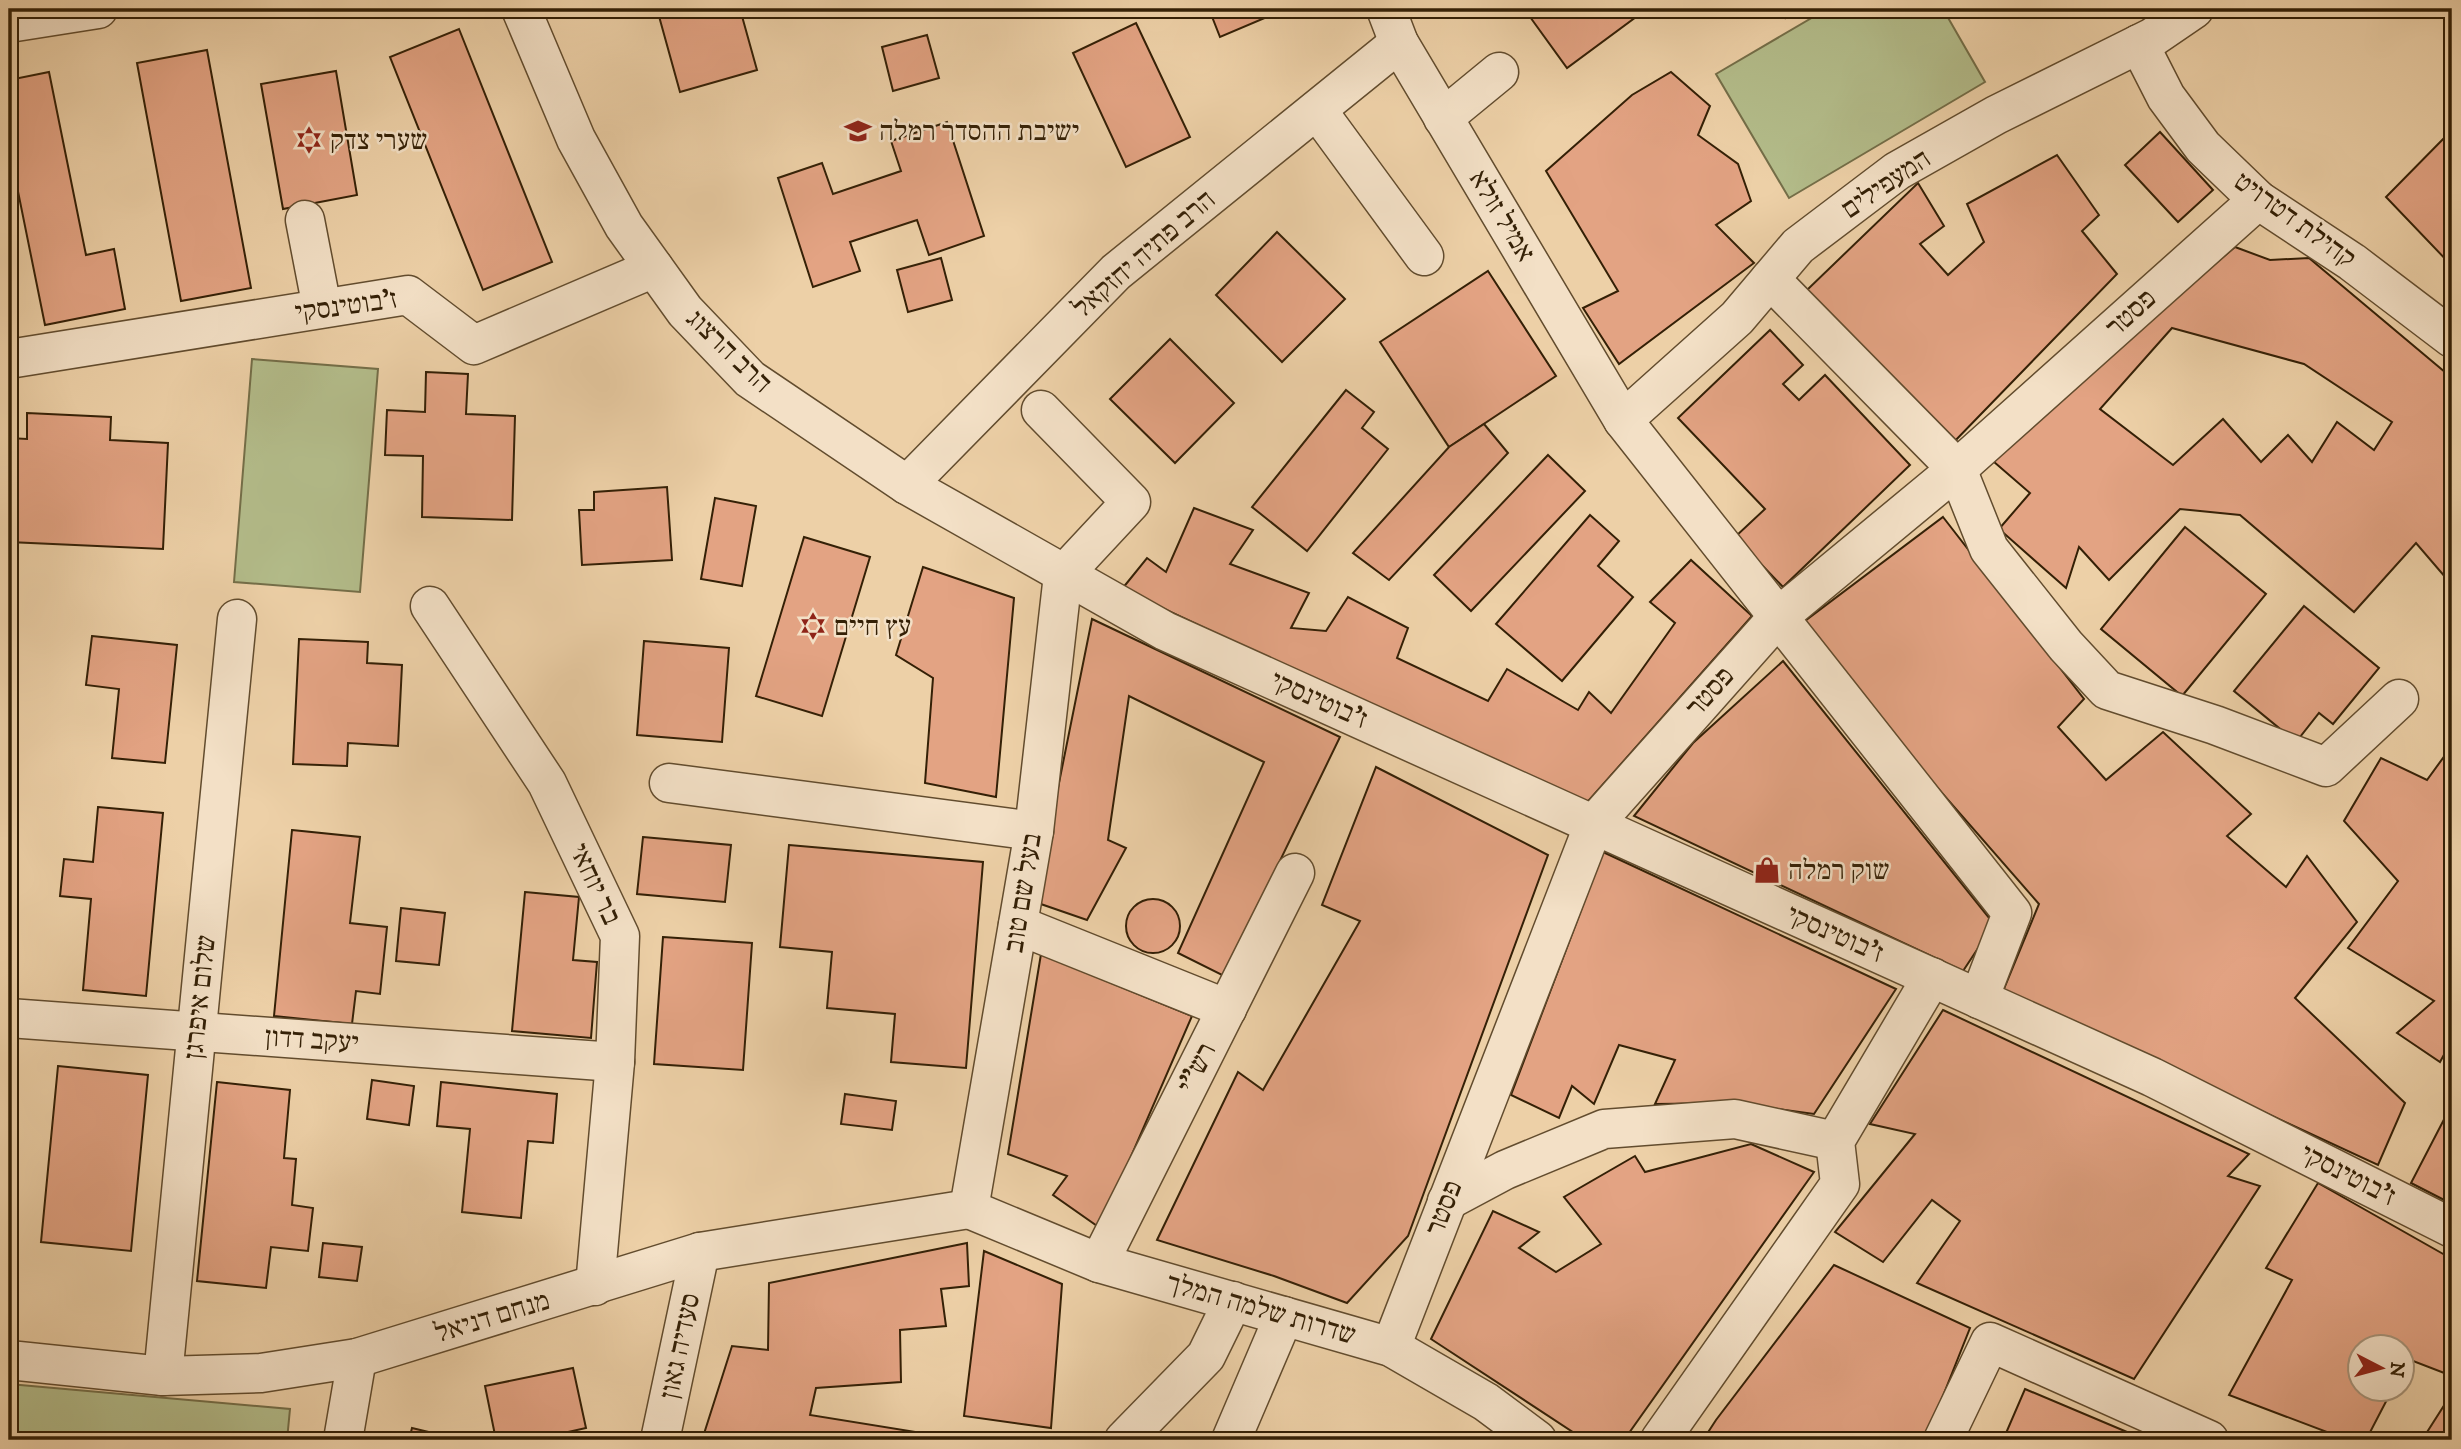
<svg xmlns="http://www.w3.org/2000/svg" width="2461" height="1449" font-family="'IM FELL DW Pica','Frank Ruhl Libre',serif">
	<rect width="100%" height="100%" fill="#edd0a7"/>
	<filter id="stains"><feTurbulence type="fractalNoise" baseFrequency=".00286" numOctaves="4"/><feColorMatrix values="0 0 0 0 .2 0 0 0 0 .09 0 0 0 0 .02 0 0 0 .5 -.17"/></filter>
	<radialGradient id="worn" r=".72"><stop offset=".6" stop-color="#630" stop-opacity="0"/><stop offset="1" stop-color="#630" stop-opacity=".3"/></radialGradient>
	<g fill="#b3bc8a" stroke="#746e48" stroke-width="2">
		<path d="M 1827,9 L 1943,9 L 1985,82 L 1789,198 L 1716,74 Z"/>
		<path d="M 252,359 L 378,369 L 360,592 L 234,582 Z"/>
		<path d="M 9,1384 L 290,1409 L 287,1440 L 9,1440 Z"/>
	</g>
	<g fill="#e3a383" stroke="#342006" stroke-width="2" fill-rule="evenodd">
		<path d="M 657,9 L 740,9 L 757,70 L 680,92 Z"/>
		<path d="M 1209,9 L 1286,9 L 1220,37 Z"/>
		<path d="M 1527,9 L 1636,9 L 1640,14 L 1567,68 L 1525,10 Z"/>
		<path d="M 1724,9 L 1786,9 L 1785,18 Z"/>
		<path d="M 1136,23 L 1190,137 L 1126,167 L 1073,53 Z"/>
		<path d="M 459,29 L 552,262 L 483,290 L 390,57 Z"/>
		<path d="M 927,35 L 939,78 L 893,91 L 882,47 Z"/>
		<path d="M 207,50 L 251,288 L 181,301 L 137,63 Z"/>
		<path d="M 336,71 L 357,195 L 283,209 L 261,84 Z"/>
		<path d="M 49,72 L 86,255 L 114,249 L 125,309 L 45,325 L 9,147 L 9,80 Z"/>
		<path d="M 1671,72 L 1710,106 L 1698,135 L 1738,164 L 1751,201 L 1716,225 L 1754,263 L 1619,364 L 1583,308 L 1618,291 L 1546,171 L 1632,95 Z"/>
		<path d="M 947,122 L 984,236 L 929,255 L 917,220 L 850,242 L 860,271 L 813,287 L 778,178 L 822,163 L 833,194 L 901,171 L 891,141 Z"/>
		<path d="M 2452,130 L 2452,266 L 2386,197 Z"/>
		<path d="M 2160,132 L 2213,190 L 2178,222 L 2125,165 Z"/>
		<path d="M 2057,155 L 2099,215 L 2082,231 L 2117,274 L 1951,445 L 1807,290 L 1918,183 L 1944,226 L 1920,244 L 1948,275 L 1984,242 L 1967,204 Z"/>
		<path d="M 1277,232 L 1345,299 L 1282,362 L 1216,295 Z"/>
		<path d="M 2235,247 L 2270,260 L 2309,258 L 2452,378 L 2452,585 L 2416,543 L 2354,612 L 2240,515 L 2180,509 L 2109,580 L 2079,547 L 2066,588 L 1999,529 L 2030,493 L 1986,455 ZM 2172,328 L 2304,364 L 2392,422 L 2374,450 L 2337,422 L 2312,462 L 2288,435 L 2261,462 L 2223,419 L 2173,465 L 2100,409 Z"/>
		<path d="M 941,258 L 952,300 L 908,312 L 897,270 Z"/>
		<path d="M 1488,271 L 1556,376 L 1449,447 L 1380,342 Z"/>
		<path d="M 1770,330 L 1803,365 L 1783,384 L 1799,400 L 1825,375 L 1910,465 L 1783,587 L 1735,537 L 1765,509 L 1678,418 Z"/>
		<path d="M 1170,339 L 1234,403 L 1175,463 L 1110,399 Z"/>
		<path d="M 426,372 L 468,374 L 466,414 L 515,416 L 512,520 L 422,517 L 423,456 L 385,455 L 387,410 L 425,412 Z"/>
		<path d="M 1346,390 L 1374,412 L 1362,428 L 1388,449 L 1307,551 L 1252,507 Z"/>
		<path d="M 27,413 L 111,417 L 110,440 L 168,443 L 163,549 L 9,542 L 9,438 L 27,439 Z"/>
		<path d="M 1484,424 L 1508,453 L 1389,580 L 1353,553 L 1449,447 Z"/>
		<path d="M 1548,455 L 1585,491 L 1471,611 L 1434,575 Z"/>
		<path d="M 667,487 L 672,560 L 582,565 L 579,510 L 594,510 L 594,492 Z"/>
		<path d="M 715,498 L 756,506 L 742,586 L 701,579 Z"/>
		<path d="M 1194,508 L 1253,530 L 1230,564 L 1309,593 L 1291,628 L 1326,631 L 1348,597 L 1408,628 L 1397,658 L 1488,701 L 1507,669 L 1578,710 L 1589,692 L 1611,713 L 1675,623 L 1650,602 L 1691,560 L 1752,616 L 1583,807 L 1122,589 L 1147,558 L 1166,572 Z"/>
		<path d="M 1590,515 L 1619,541 L 1598,566 L 1633,597 L 1562,681 L 1496,624 Z"/>
		<path d="M 1943,517 L 2084,699 L 2058,727 L 2106,780 L 2163,732 L 2251,814 L 2227,836 L 2286,887 L 2307,856 L 2357,922 L 2295,998 L 2405,1103 L 2378,1165 L 2003,991 L 2039,904 L 1797,627 Z"/>
		<path d="M 2185,527 L 2266,594 L 2182,696 L 2101,629 Z"/>
		<path d="M 804,537 L 870,557 L 822,716 L 756,696 Z"/>
		<path d="M 923,567 L 1014,598 L 996,797 L 925,783 L 933,678 L 896,655 Z"/>
		<path d="M 2304,606 L 2379,668 L 2333,724 L 2319,713 L 2296,742 L 2234,691 Z"/>
		<path d="M 1092,619 L 1340,737 L 1224,976 L 1178,953 L 1264,762 L 1129,696 L 1108,840 L 1126,848 L 1087,920 L 1035,902 Z"/>
		<path d="M 92,636 L 177,645 L 165,763 L 112,758 L 119,689 L 86,685 Z"/>
		<path d="M 299,639 L 368,642 L 367,663 L 402,665 L 398,746 L 348,743 L 347,766 L 293,764 Z"/>
		<path d="M 644,641 L 729,648 L 722,742 L 637,735 Z"/>
		<path d="M 1783,661 L 1994,924 L 1963,971 L 1634,816 L 1693,743 Z"/>
		<path d="M 2451,747 L 2452,1040 L 2440,1062 L 2397,1033 L 2434,1001 L 2348,948 L 2398,881 L 2344,821 L 2381,758 L 2427,780 Z"/>
		<path d="M 1376,767 L 1548,855 L 1408,1236 L 1347,1303 L 1274,1276 L 1157,1240 L 1238,1072 L 1263,1090 L 1360,921 L 1322,905 Z"/>
		<path d="M 98,807 L 163,813 L 146,996 L 83,990 L 91,899 L 60,896 L 64,859 L 93,862 Z"/>
		<path d="M 292,830 L 360,837 L 350,923 L 387,927 L 380,994 L 356,991 L 352,1024 L 274,1016 Z"/>
		<path d="M 643,837 L 731,845 L 725,902 L 637,894 Z"/>
		<path d="M 789,845 L 983,862 L 966,1068 L 891,1062 L 895,1014 L 827,1008 L 832,952 L 780,947 Z"/>
		<path d="M 1603,852 L 1896,989 L 1814,1114 L 1736,1103 L 1655,1104 L 1675,1060 L 1619,1045 L 1594,1104 L 1572,1086 L 1559,1118 L 1511,1095 Z"/>
		<path d="M 525,892 L 579,897 L 573,960 L 597,962 L 591,1038 L 512,1031 Z"/>
		<circle cx="1153" cy="926" r="27"/>
		<path d="M 401,908 L 445,913 L 439,965 L 396,961 Z"/>
		<path d="M 663,937 L 752,943 L 743,1070 L 654,1064 Z"/>
		<path d="M 1041,954 L 1192,1016 L 1100,1228 L 1053,1195 L 1067,1176 L 1008,1154 Z"/>
		<path d="M 1943,1010 L 2249,1154 L 2228,1176 L 2260,1186 L 2134,1379 L 1917,1283 L 1960,1221 L 1932,1200 L 1883,1262 L 1835,1232 L 1915,1134 L 1870,1124 Z"/>
		<path d="M 58,1066 L 148,1075 L 131,1251 L 41,1242 Z"/>
		<path d="M 372,1080 L 414,1086 L 409,1125 L 367,1119 Z"/>
		<path d="M 217,1082 L 290,1090 L 284,1158 L 296,1159 L 292,1205 L 313,1208 L 308,1251 L 271,1247 L 266,1288 L 197,1281 Z"/>
		<path d="M 441,1082 L 557,1094 L 553,1143 L 528,1141 L 521,1218 L 462,1212 L 470,1129 L 437,1126 Z"/>
		<path d="M 845,1094 L 896,1101 L 892,1130 L 841,1124 Z"/>
		<path d="M 2452,1104 L 2452,1204 L 2411,1183 Z"/>
		<path d="M 1751,1144 L 1814,1172 L 1624,1440 L 1585,1440 L 1431,1339 L 1493,1211 L 1539,1232 L 1519,1248 L 1556,1272 L 1601,1244 L 1564,1197 L 1635,1156 L 1645,1172 Z"/>
		<path d="M 2318,1183 L 2452,1259 L 2452,1376 L 2408,1359 L 2402,1372 L 2402,1348 L 2360,1348 L 2360,1390 L 2392,1390 L 2366,1440 L 2348,1440 L 2229,1395 L 2292,1280 L 2266,1268 Z"/>
		<path d="M 323,1243 L 362,1247 L 357,1281 L 319,1277 Z"/>
		<path d="M 967,1243 L 969,1286 L 941,1289 L 946,1326 L 900,1330 L 901,1382 L 816,1388 L 810,1415 L 928,1434 L 926,1440 L 702,1440 L 732,1346 L 768,1350 L 769,1283 Z"/>
		<path d="M 984,1251 L 1062,1284 L 1051,1428 L 964,1416 Z"/>
		<path d="M 1834,1265 L 1970,1328 L 1929,1431 L 1920,1440 L 1703,1440 L 1716,1420 Z"/>
		<path d="M 573,1368 L 586,1428 L 568,1432 L 570,1440 L 496,1440 L 485,1386 Z"/>
		<path d="M 2025,1389 L 2146,1440 L 2003,1440 Z"/>
		<path d="M 2452,1393 L 2452,1440 L 2422,1440 Z"/>
		<path d="M 412,1428 L 462,1440 L 409,1440 Z"/>
	</g>
	<g fill="none" stroke-linecap="round" stroke-linejoin="round">
		<defs>
			<g id="minor">
				<path d="M 521,9 L 576,139 L 624,226 L 685,311 L 750,379 L 907,485 L 1165,631 L 2152,1077 L 2452,1228"/>
				<path d="M 1386,9 L 1399,43 L 1623,420 L 2012,913 L 1979,999"/>
				<path d="M 9,23 L 98,9"/>
				<path d="M 2139,44 L 2166,97 L 2203,147 L 2258,200 L 2352,262 L 2452,338"/>
				<path d="M 1317,110 L 1424,256"/>
				<path d="M 1443,118 L 1499,72"/>
				<path d="M 305,220 L 322,308"/>
				<path d="M 1770,279 L 1957,469 L 1989,549 L 2066,646 L 2107,690 L 2215,725 L 2326,767 L 2399,699"/>
				<path d="M 9,359 L 408,295 L 474,345 L 654,268"/>
				<path d="M 1041,410 L 1131,502 L 1063,575"/>
				<path d="M 1623,420 L 1737,318 L 1798,246 L 1897,171 L 1996,115 L 2153,37 L 2194,9"/>
				<path d="M 907,485 L 1116,272 L 1399,43"/>
				<path d="M 430,606 L 547,783 L 620,936 L 615,1062 L 595,1286"/>
				<path d="M 669,783 L 1034,831"/>
				<path d="M 1018,925 L 1227,1009"/>
				<path d="M 9,1018 L 615,1062"/>
				<path d="M 1447,1201 L 1505,1170 L 1604,1129 L 1735,1119 L 1835,1141"/>
				<path d="M 969,1209 L 1034,831 L 1063,575"/>
				<path d="M 969,1209 L 1099,1263 L 1391,1347 L 1486,1402 L 1537,1440"/>
				<path d="M 1099,1263 L 1295,873"/>
				<path d="M 1391,1347 L 1594,824 L 1778,617 L 1957,469 L 2258,200"/>
				<path d="M 9,1360 L 163,1376 L 261,1373 L 357,1358 L 700,1252 L 969,1209"/>
				<path d="M 163,1376 L 237,619"/>
				<path d="M 343,1440 L 357,1358"/>
				<path d="M 660,1440 L 700,1252"/>
				<path d="M 1124,1440 L 1206,1356 L 1233,1301"/>
				<path d="M 1231,1440 L 1284,1316"/>
				<path d="M 1660,1440 L 1840,1184 L 1835,1141 L 1932,977"/>
				<path d="M 1943,1440 L 1990,1342 L 2209,1440"/>
			</g>
		</defs>
		<use href="#minor" stroke="#624c2e" stroke-width="41"/>
		<use href="#minor" stroke="#f3e0c6" stroke-width="38"/>
	</g>
	<defs>
		<symbol id="school-bare" viewBox="-9 -9 18 18"><path d="M0-5L7-2L0 1L-7-2ZM-4 1L0 2.5L4 1V4Q0 6-4 4Z" fill="#8f2418" stroke="#f3e0c6" stroke-width="2.5" paint-order="stroke"/></symbol>
		<symbol id="synagogue-bare" viewBox="-9 -9 18 18"><path d="M0-6.5L5.6 3.2H-5.6ZM0 6.5L5.6-3.2H-5.6Z" fill="#8f2418" stroke="#f3e0c6" stroke-width="2.5" paint-order="stroke"/></symbol>
		<symbol id="shop-bare" viewBox="-9 -9 18 18"><path d="M-5-2.5h2.3a2.7 3.5 0 0 1 5.4 0H5L5.5 6h-11ZM-1.5-2.5h3a1.5 2.3 0 0 0-3 0Z" fill="#8f2418" stroke="#f3e0c6" stroke-width="2.5" paint-order="stroke"/></symbol>
	</defs>
	<g fill-rule="evenodd">
		<use href="#school-bare" x="839" y="112" width="38" height="38"/>
		<use href="#synagogue-bare" x="290" y="121" width="38" height="38"/>
		<use href="#synagogue-bare" x="794" y="607" width="38" height="38"/>
		<use href="#shop-bare" x="1748" y="851" width="38" height="38"/>
	</g>
	<g text-anchor="middle" dominant-baseline="central" stroke-width="5" stroke-linejoin="round" paint-order="stroke">
		<g font-size="28" fill="#342006" stroke="#f3e0c6" text-anchor="start">
			<text x="879" y="131">ישיבת ההסדר רמלה</text>
			<text x="330" y="140">שערי צדק</text>
			<text x="834" y="626">עץ חיים</text>
			<text x="1788" y="870">שוק רמלה</text>
		</g>
		<g font-size="28" fill="#342006" stroke="#f3e0c6">
			<text transform="translate(1886 184) rotate(-34)">המעפילים</text>
			<text transform="translate(1502 216) rotate(59)">אמיל זולא</text>
			<text transform="translate(2295 220) rotate(36)">קהילת דטרויט</text>
			<text transform="translate(1144 254) rotate(-41)">הרב פתיה יחזקאל</text>
			<text transform="translate(346 306) rotate(-8)">ז'בוטינסקי</text>
			<text transform="translate(2131 313) rotate(-42)">פסטר</text>
			<text transform="translate(729 351) rotate(44)">הרב הרצוג</text>
			<text transform="translate(1710 692) rotate(-48)">פסטר</text>
			<text transform="translate(1319 700) rotate(24)">ז'בוטינסקי</text>
			<text transform="translate(595 884) rotate(65)">בר יוחאי</text>
			<text transform="translate(1023 893) rotate(-81)">בעל שם טוב</text>
			<text transform="translate(1835 934) rotate(24)">ז'בוטינסקי</text>
			<text transform="translate(200 997) rotate(-84)">שלום איפרגן</text>
			<text transform="translate(312 1040) rotate(4)">יעקב דדון</text>
			<text transform="translate(1197 1068) rotate(-63)">רש"י</text>
			<text transform="translate(2348 1175) rotate(27)">ז'בוטינסקי</text>
			<text transform="translate(1444 1208) rotate(-69)">פסטר</text>
			<text transform="translate(1261 1309) rotate(16)">שדרות שלמה המלך</text>
			<text transform="translate(492 1317) rotate(-17)">מנחם דניאל</text>
			<text transform="translate(680 1346) rotate(-78)">סעדיה גאון</text>
		</g>
	</g>
	<rect width="2461" height="1449" fill="none" stroke="#edd0a7" stroke-width="35"/>
	<rect x="10" y="10" width="2440" height="1428" fill="none" stroke="#342006" stroke-width="3.5"/>
	<rect x="18" y="18" width="2426" height="1414" fill="none" stroke="#342006" stroke-width="2"/>
	<g transform="translate(2381 1368) rotate(96)"><circle r="33" fill="#f3e0c6" stroke="#a79379" stroke-width="2"/>
	<path d="M0-5L12 26L0 18L-12 26Z" fill="#8f2418"/>
	<text y="-10" font-size="19" font-weight="bold" text-anchor="middle" fill="#342006">N</text>
	</g>
	<rect width="100%" height="100%" filter="url(#stains)"/>
	<rect width="100%" height="100%" fill="url(#worn)"/>
</svg>
